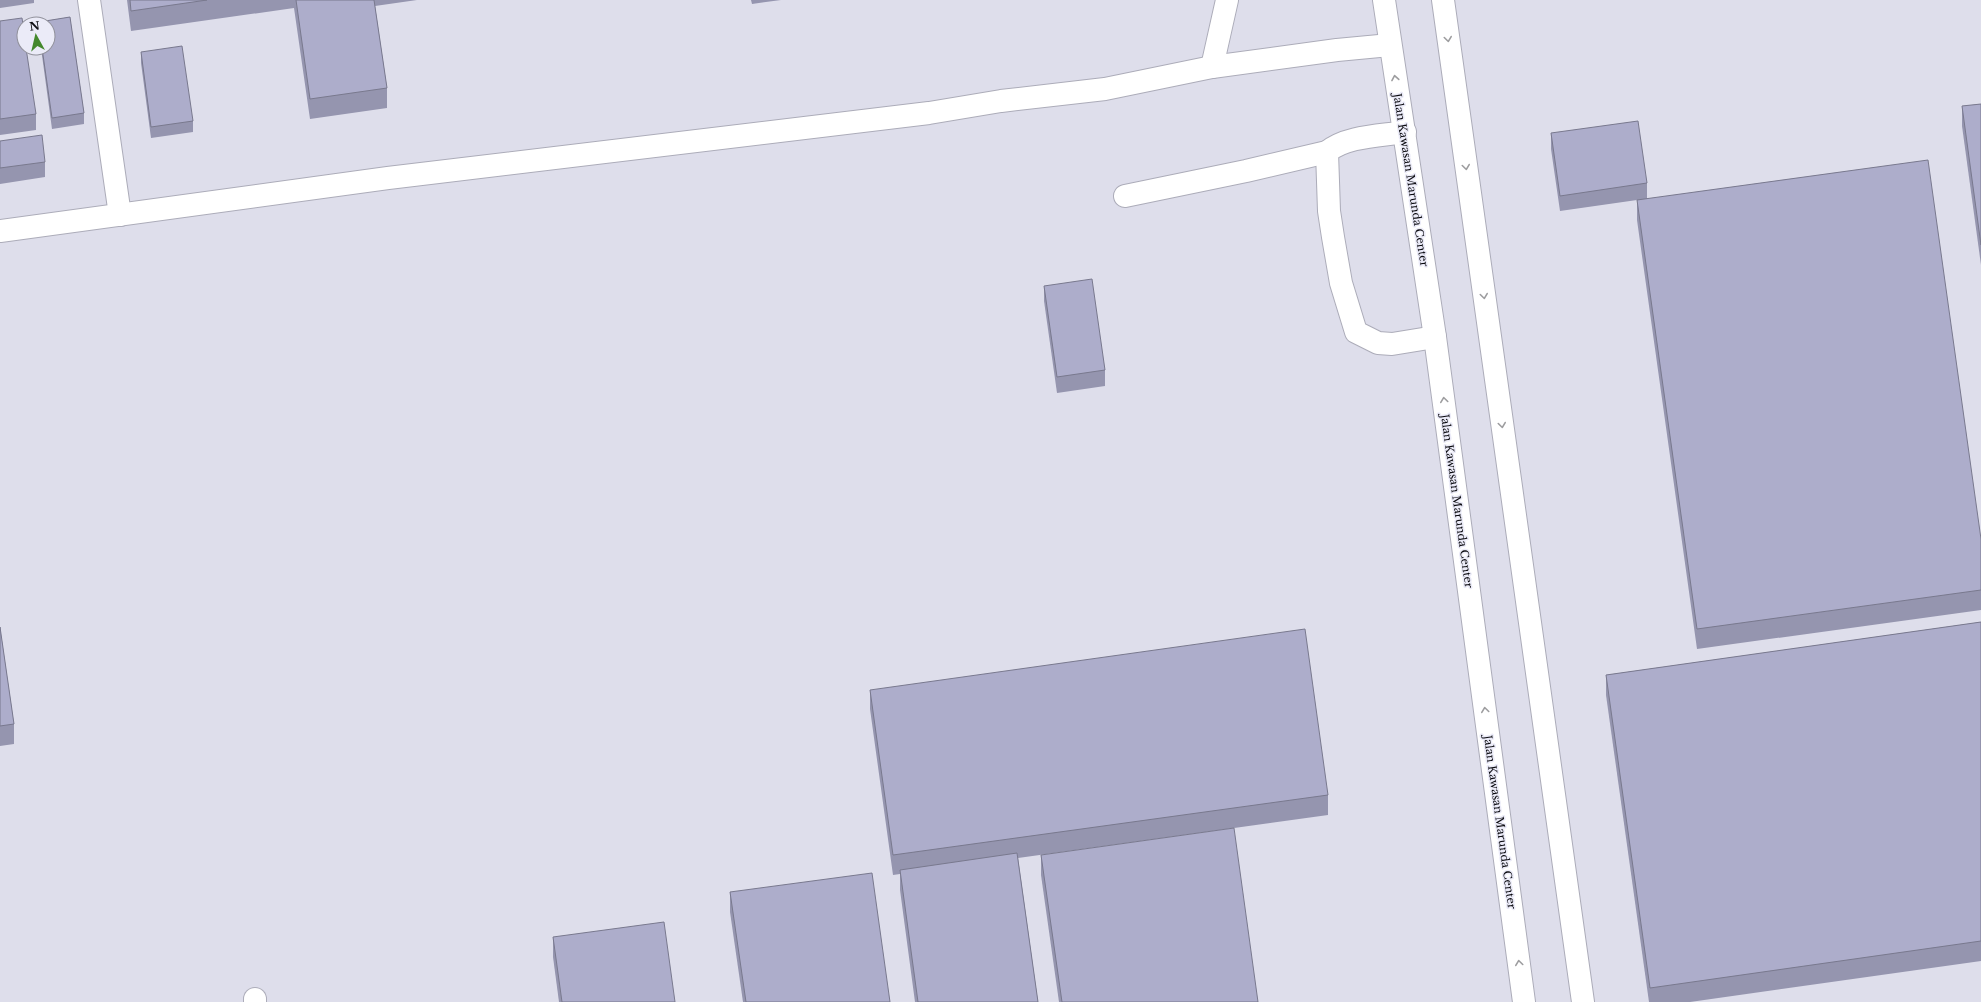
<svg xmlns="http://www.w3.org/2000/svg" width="1981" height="1002" font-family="'Libre Baskerville',serif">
	<rect width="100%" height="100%" fill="#dedeeb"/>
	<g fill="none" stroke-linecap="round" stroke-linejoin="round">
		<defs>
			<g id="minor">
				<path d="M 89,0 L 120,215"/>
				<path d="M 1384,0 L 1435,337 L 1524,1002"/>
				<path d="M 1443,0 L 1583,1002"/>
				<path d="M 1212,67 L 1227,0"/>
				<path d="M 1405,132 C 1380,136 1346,136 1327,152 L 1329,211 L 1333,237 L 1341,283 L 1356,332 L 1378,343 L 1392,344 L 1435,337"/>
				<path d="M 1125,196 L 1246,171 L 1327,152"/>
				<path d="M 0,231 L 388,178 L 929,113 L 1001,101 L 1105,89 L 1212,67 L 1337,50 L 1390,45"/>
				<path d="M 255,999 L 255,1002"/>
			</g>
		</defs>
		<use href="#minor" stroke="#acacb9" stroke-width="24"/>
		<use href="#minor" stroke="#fff" stroke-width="22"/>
	</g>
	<g fill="#9595af">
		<path d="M 0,0 L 34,0 L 34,3 L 0,8 Z"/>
		<path d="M 127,0 L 417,0 L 375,6 L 387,88 L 387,108 L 310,119 L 294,8 L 131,31 Z"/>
		<path d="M 751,0 L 781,0 L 752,4 Z"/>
		<path d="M 70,17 L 84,113 L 84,124 L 52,129 L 41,48 L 48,48 L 48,24 L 39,24 L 39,22 Z"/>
		<path d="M 0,21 L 36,114 L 36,130 L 0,135 Z"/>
		<path d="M 141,52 L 193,121 L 193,132 L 151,138 L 141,63 Z"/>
		<path d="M 1981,104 L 1981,265 L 1962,126 L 1962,106 Z"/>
		<path d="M 1551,133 L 1647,183 L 1647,199 L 1981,539 L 1981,610 L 1697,649 L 1637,220 L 1637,200 L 1560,211 L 1551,149 Z"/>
		<path d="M 0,141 L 45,162 L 45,177 L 0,184 Z"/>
		<path d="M 1044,286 L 1105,370 L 1105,386 L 1057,393 L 1044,301 Z"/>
		<path d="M 1981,622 L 1981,961 L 1690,1002 L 1649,1002 L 1606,695 L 1606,675 Z"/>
		<path d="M 0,627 L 14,724 L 14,744 L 0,746 Z"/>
		<path d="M 870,690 L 1328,795 L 1328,815 L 1018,858 L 1038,1002 L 915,1002 L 900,890 L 900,874 L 893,875 L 870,709 Z"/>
		<path d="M 1041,855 L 1258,1002 L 1059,1002 L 1041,875 Z"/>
		<path d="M 730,892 L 890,1002 L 743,1002 L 730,912 Z"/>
		<path d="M 553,937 L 675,1002 L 559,1002 L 553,957 Z"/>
	</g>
	<g fill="#adadcb" stroke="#79798e">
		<path d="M 130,0 L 207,0 L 131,11 Z"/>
		<path d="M 296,0 L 374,0 L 387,88 L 310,99 Z"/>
		<path d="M 70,17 L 84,113 L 52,118 L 42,48 L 48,48 L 48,24 L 39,24 L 39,22 Z"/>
		<path d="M 22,18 L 24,31 L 24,48 L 26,48 L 36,114 L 0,119 L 0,21 Z"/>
		<path d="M 182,46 L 193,121 L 151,127 L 141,52 Z"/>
		<path d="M 1981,104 L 1981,245 L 1962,106 Z"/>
		<path d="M 1638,121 L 1647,183 L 1560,196 L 1551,133 Z"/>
		<path d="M 42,135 L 45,162 L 0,168 L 0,141 Z"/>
		<path d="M 1928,160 L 1981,539 L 1981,590 L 1697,629 L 1637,200 Z"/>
		<path d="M 1092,279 L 1105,370 L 1057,377 L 1044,286 Z"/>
		<path d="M 1981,622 L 1981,941 L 1650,988 L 1606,675 Z"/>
		<path d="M 0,627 L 14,724 L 0,726 Z"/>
		<path d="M 1305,629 L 1328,795 L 893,855 L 870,690 Z"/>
		<path d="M 1234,828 L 1258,1002 L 1062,1002 L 1041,855 Z"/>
		<path d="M 1017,853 L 1038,1002 L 918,1002 L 900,870 Z"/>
		<path d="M 872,873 L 890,1002 L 746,1002 L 730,892 Z"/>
		<path d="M 664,922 L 675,1002 L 562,1002 L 553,937 Z"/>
	</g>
	<defs><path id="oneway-chevron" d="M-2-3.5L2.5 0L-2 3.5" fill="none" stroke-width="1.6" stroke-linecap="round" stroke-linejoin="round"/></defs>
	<g stroke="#9d9d9f">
		<use href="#oneway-chevron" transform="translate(1448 39) rotate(82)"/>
		<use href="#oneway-chevron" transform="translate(1395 78) rotate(-100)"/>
		<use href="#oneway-chevron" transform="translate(1466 167) rotate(82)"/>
		<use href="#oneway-chevron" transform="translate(1484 296) rotate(82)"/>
		<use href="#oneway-chevron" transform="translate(1444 400) rotate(-98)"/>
		<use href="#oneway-chevron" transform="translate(1502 425) rotate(82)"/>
		<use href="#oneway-chevron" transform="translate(1485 710) rotate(-98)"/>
		<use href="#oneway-chevron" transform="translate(1519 963) rotate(-98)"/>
	</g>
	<g text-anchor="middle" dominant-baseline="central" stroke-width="3" stroke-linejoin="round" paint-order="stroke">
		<g font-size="11" fill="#0b0b10" stroke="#ebebf8">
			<text transform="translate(1411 180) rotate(81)">Jalan Kawasan Marunda Center</text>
			<text transform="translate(1457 501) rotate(82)">Jalan Kawasan Marunda Center</text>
			<text transform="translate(1500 822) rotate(82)">Jalan Kawasan Marunda Center</text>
		</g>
	</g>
	<g transform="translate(36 36) rotate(352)"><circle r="19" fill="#ebebf8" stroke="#91919b"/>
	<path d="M0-3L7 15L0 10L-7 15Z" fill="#44882d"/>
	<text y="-6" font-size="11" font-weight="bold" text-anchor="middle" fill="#0b0b10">N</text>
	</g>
</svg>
